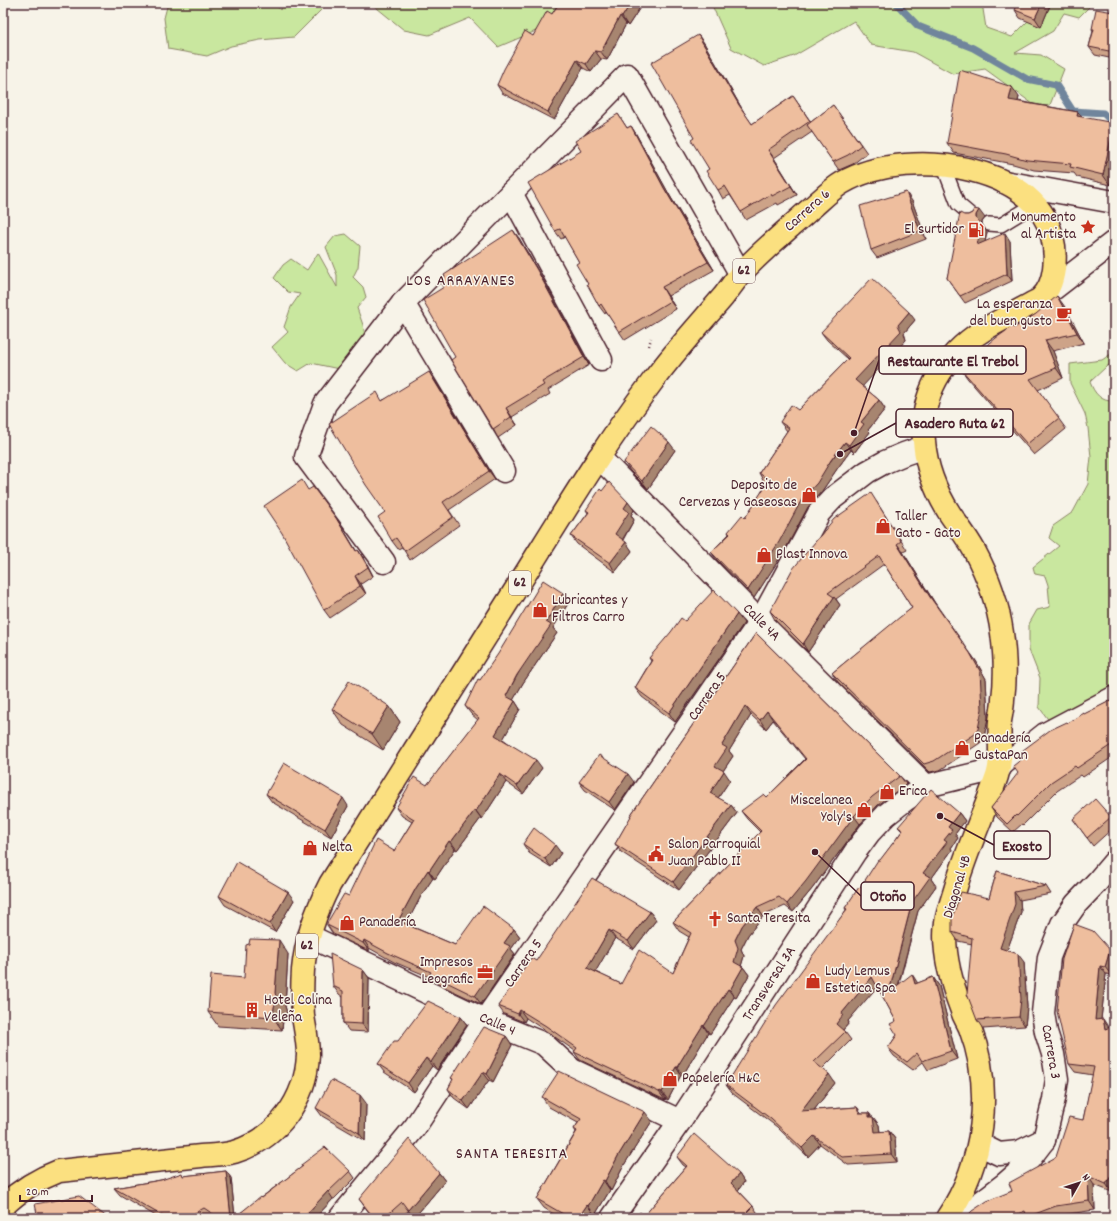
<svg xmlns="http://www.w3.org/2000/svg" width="1117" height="1221" font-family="Dekko,sans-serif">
	<rect width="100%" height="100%" fill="#f7f3e8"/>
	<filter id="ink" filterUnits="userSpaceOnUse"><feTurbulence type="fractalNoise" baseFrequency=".025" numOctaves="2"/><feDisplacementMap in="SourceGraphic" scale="8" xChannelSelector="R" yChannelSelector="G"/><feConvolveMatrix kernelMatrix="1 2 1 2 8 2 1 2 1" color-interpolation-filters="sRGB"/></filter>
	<g filter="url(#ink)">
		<g fill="#c9e79f" stroke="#8a8365">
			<path d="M 168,3 L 275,3 L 280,10 L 285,3 L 328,3 L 294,37 L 260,40 L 231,46 L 207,56 L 168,49 L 164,18 Z"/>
			<path d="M 361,3 L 569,3 L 550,25 L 498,47 L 470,18 L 429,35 L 404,30 L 372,4 Z"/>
			<path d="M 711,3 L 982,3 L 986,28 L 1012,37 L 1041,8 L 1043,3 L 1089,3 L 1091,5 L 1079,17 L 1064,13 L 1053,31 L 1015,53 L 1041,55 L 1064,69 L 1050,105 L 1037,107 L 985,69 L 953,74 L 913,52 L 871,45 L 854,21 L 794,56 L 764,66 L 731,48 Z"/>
			<path d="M 346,234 L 360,246 L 358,267 L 353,277 L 363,287 L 366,297 L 357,308 L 363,325 L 367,346 L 339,369 L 311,363 L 298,371 L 285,363 L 272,347 L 288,332 L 284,327 L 291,307 L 300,294 L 288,292 L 274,278 L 283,265 L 291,259 L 307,270 L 318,253 L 337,287 L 337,275 L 326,247 L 335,236 Z"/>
			<path d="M 1114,352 L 1114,363 L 1107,366 L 1090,382 C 1094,393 1101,402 1114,401 L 1114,686 L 1083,707 L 1050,722 L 1039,707 L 1040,678 L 1029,650 L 1029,624 L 1037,610 L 1050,607 L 1048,585 L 1045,576 L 1035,574 L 1033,567 L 1059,546 L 1049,538 L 1053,526 L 1073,512 L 1088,484 L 1091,457 L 1088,428 L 1085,414 L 1070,383 L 1070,364 L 1102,360 Z"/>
		</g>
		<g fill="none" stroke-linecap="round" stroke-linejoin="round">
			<path stroke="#6f859c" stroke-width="7" d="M 896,3 L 918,26 L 973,48 L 1027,79 L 1056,85 L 1073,111 L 1103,113 L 1114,124"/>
			<defs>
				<g id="service">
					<path d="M 943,165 L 958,204 L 971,215"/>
					<path d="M 989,224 L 1001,225 L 1035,204"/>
				</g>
				<path id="pedestrian" d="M 1000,768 L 1044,733 L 1114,696"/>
				<g id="minor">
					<path d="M 511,193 L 601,360"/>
					<path d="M 403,303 L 504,471"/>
					<path d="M 599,457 L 760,622 L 926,786"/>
					<path d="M 384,562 L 306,457 L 325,404 L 403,303 L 627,75 L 740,273"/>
					<path d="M 309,936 L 485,1020 L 544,1044 L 572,1070 L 680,1121"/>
					<path d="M 979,1144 L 999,1154 L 1019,1152 L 1044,1140"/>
					<path d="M 612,1218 L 680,1121 L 855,852 L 869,833 L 886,815 L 905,800 L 926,786 L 1000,768"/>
				</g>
				<g id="tertiary">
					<path d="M 340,1218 L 415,1127 L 485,1020 L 760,622 L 819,513 L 833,498 L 867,472 L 885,462 L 904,454 L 924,447"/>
					<path d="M 952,1218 L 975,1207 L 1005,1184 L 1021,1170 L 1044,1140 L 1054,1099 L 1057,1079 L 1053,1054 L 1046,1032 L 1043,1013 L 1049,957 L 1062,924 L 1076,904 L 1097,882 L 1114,862"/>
				</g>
				<g id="secondary">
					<path d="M 1004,182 L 1114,202"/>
					<path d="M 1044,296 L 1114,242"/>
				</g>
				<path id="primary" d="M 3,1206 C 20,1190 38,1179 59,1171 L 201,1156 C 212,1155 223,1155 234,1152 C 277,1139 306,1100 308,1055 C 308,1042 305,1029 303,1016 C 302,1001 302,985 303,970 C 306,939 316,911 330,884 C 389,790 448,697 507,603 C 554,529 599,452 652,382 C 674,352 699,325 723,297 C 730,288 736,279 743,271 C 763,250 786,231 808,211 C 819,202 830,190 842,183 C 878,162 931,160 971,170 C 1007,179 1042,198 1052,236 C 1057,255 1056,284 1041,298 C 1038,301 1034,302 1031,304 C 1018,311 1005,318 992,325 C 949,349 919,390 924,441 C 926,467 936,492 950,514 C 958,526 967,537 974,550 C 988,576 998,604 1002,633 C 1005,655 1006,677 1003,699 C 1003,707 1001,714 1000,721 C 998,740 1003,758 997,776 C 984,814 966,851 955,890 C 952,900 948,911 946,922 C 942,950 951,982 961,1008 C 965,1020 965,1017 970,1028 C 994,1091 984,1163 947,1218"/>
			</defs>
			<use href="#service" stroke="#4a1f2b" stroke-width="16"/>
			<use href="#pedestrian" stroke="#4a1f2b" stroke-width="22"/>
			<use href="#minor" stroke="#4a1f2b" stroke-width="25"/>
			<use href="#tertiary" stroke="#4a1f2b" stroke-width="25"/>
			<use href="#secondary" stroke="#4a1f2b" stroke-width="25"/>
			<use href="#primary" stroke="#4a1f2b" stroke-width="25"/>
			<g stroke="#4a1f2b" stroke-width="2.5" stroke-dasharray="1 3" stroke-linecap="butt">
				<path d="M 649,346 L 651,338"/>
				<path d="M 1113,553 L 1114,552"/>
				<path d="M 1106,1026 L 1114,1026"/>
			</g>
			<use href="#service" stroke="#f7f3e8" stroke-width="13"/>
			<use href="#pedestrian" stroke="#f7f3e8" stroke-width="19"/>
			<use href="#minor" stroke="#f7f3e8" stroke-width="22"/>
			<use href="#tertiary" stroke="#f7f3e8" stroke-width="22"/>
			<use href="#secondary" stroke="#f7f3e8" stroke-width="22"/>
			<use href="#primary" stroke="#fbe080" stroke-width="22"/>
		</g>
		<g fill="#cda388" stroke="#4a1f2b">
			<path d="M 559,3 L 643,3 L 628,26 L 626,24 L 607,60 L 601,59 L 591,72 L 583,68 L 554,120 L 502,93 L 497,85 L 533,36 L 552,14 Z"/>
			<path d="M 1051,3 L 1041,27 L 1020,18 L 1015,10 Z"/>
			<path d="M 1114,12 L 1114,59 L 1095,55 L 1089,47 L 1093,31 L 1092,29 Z"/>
			<path d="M 698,35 L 704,43 L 745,114 L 752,124 L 793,96 L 811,122 L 833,105 L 867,153 L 853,164 L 839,170 L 812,132 L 774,158 L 797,195 L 778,205 L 777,203 L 746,220 L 741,212 L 730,195 L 723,199 L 718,190 L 709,169 L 694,138 Z"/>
			<path d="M 1019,97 L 1018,101 L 1078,112 L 1081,116 L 1110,185 L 1077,177 L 1074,173 L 1034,170 L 1013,164 L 954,153 L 947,143 Z"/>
			<path d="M 618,114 L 627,128 L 631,126 L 636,134 L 670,196 L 714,270 L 668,296 L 676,309 L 625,340 L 606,312 L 605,314 L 599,306 L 588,284 L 579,262 L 565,237 L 561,239 L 555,231 L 581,151 Z"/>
			<path d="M 912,201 L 926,239 L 877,258 L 871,250 Z"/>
			<path d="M 972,213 L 985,218 L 981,223 L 987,232 L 985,242 L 1010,241 L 1012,281 L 965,303 L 947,278 L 964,215 L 968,215 Z"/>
			<path d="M 519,238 L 542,278 L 589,365 L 548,390 L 550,394 L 512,417 L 517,425 L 498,438 L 493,429 Z"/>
			<path d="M 1065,307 L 1084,343 L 1053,351 L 1063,378 L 1038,390 L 1066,429 L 1034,455 L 968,379 L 960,368 L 1014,327 Z"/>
			<path d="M 915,320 L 904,333 L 906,340 L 862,386 L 879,400 L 885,409 L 868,430 L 870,432 L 854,453 L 851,450 L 837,469 L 822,491 L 808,507 L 785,550 L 754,598 L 717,560 L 711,552 L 729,534 L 728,532 L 745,518 L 767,484 L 764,482 L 759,473 L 787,431 L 780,422 L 798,410 L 848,359 L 827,340 L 821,332 Z"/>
			<path d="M 435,381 L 495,479 L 449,510 L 459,525 L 410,560 L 402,547 L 398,549 L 392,541 L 385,512 L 383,400 Z"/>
			<path d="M 675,450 L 648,489 L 630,471 L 624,462 Z"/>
			<path d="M 309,490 L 336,518 L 342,527 L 356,551 L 364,558 L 373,576 L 361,584 L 366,594 L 330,618 L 324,610 Z"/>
			<path d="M 876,501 L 907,550 L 903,552 L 935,603 L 976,661 L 986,679 L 988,718 L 984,737 L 980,743 L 940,770 L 930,772 L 838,682 L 832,673 L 912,608 L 884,564 L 836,599 L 840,605 L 808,652 L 775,620 L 770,611 Z"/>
			<path d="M 586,510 L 634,510 L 631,515 L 634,520 L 623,540 L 632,551 L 615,572 L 577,544 L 571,536 L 588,513 Z"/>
			<path d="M 569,602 L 553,628 L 557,633 L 523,683 L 513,700 L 515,701 L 520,709 L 503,739 L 542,768 L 523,794 L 506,782 L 482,819 L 481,818 L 457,850 L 455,849 L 435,879 L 433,878 L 421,896 L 406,924 L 455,945 L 514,929 L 520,937 L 511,949 L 515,954 L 481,1004 L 436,983 L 432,978 L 394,962 L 369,948 L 369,951 L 333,934 L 327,925 L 349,896 L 394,851 L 412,822 L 402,816 L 396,808 L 427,785 L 478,720 L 471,714 L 465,706 L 480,680 Z"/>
			<path d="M 685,621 L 744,623 L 675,722 L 642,697 L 635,688 L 651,661 L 649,658 Z"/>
			<path d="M 756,633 L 900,776 L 906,784 L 878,805 L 860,824 L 812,889 L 793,912 L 785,906 L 763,916 L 748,935 L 741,949 L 744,956 L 741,966 L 743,967 L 749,975 L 736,998 L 734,997 L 710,1034 L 708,1033 L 683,1075 L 681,1075 L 668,1100 L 666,1099 L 665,1100 L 580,1060 L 574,1052 L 575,1051 L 552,1035 L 526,1018 L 524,1022 L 504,1014 L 498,1006 L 536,961 L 650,912 L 656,920 L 634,949 L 615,938 L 595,972 L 621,984 L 673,973 L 689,937 L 679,931 L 673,922 L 760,832 L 747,819 L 741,811 L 767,797 L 805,759 L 773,720 L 766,729 L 751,715 L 729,751 L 733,756 L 723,771 L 730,780 L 718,798 L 731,805 L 737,813 L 679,890 L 621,852 L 615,844 L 631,817 L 630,816 Z"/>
			<path d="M 1114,699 L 1114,756 L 1083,777 L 1081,775 L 1057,791 L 1023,825 L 1022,824 L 1013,832 L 997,817 L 991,808 L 1068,723 Z"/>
			<path d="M 389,706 L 400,722 L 383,750 L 343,725 L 332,709 Z"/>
			<path d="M 579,782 L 634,782 L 615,810 L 585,790 Z"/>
			<path d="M 266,794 L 348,806 L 331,837 L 272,802 Z"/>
			<path d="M 959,813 L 965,821 L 955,834 L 958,838 L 951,848 L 952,850 L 931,879 L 936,886 L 918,911 L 899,984 L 918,983 L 933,977 L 939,986 L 957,1059 L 928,1070 L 923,1062 L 913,1070 L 894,1056 L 888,1048 L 897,1035 L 896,1021 L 877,986 L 848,1021 L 849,1023 L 843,1030 L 845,1032 L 851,1040 L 822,1069 L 835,1083 L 814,1110 L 857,1107 L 861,1113 L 869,1113 L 872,1117 L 873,1117 L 879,1125 L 880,1132 L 889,1131 L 895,1139 L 897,1162 L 848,1165 L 820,1144 L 808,1157 L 777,1127 L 732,1093 L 726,1085 L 846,910 L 845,908 L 902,831 L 898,827 Z"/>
			<path d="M 1111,817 L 1114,822 L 1114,827 L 1093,846 L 1073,819 Z"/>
			<path d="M 523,844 L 561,853 L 551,867 L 529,853 Z"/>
			<path d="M 997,871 L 1046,886 L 1051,894 L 1020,900 L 1021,912 L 1007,950 L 1024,962 L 1027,1007 L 1025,1026 L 983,1029 L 977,1020 L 972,944 L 958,941 L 952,932 L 989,898 Z"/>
			<path d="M 219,896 L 294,900 L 275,932 L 225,905 Z"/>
			<path d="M 1093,931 L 1111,975 L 1106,974 L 1101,1019 L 1109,1028 L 1114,1026 L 1114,1190 L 1112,1192 L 1094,1185 L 1095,1210 L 1062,1215 L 1053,1218 L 965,1218 L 1012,1191 L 1056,1157 L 1083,1120 L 1093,1075 L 1075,1072 L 1069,1064 Z"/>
			<path d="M 288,954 L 285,1006 L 287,1013 L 283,1020 L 282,1030 L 218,1026 L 208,1012 L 244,978 Z"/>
			<path d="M 363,970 L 369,978 L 368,1032 L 349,1031 L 343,1023 L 343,997 L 339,994 L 333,986 Z"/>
			<path d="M 461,1017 L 467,1025 L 437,1070 L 432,1066 L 414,1092 L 384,1072 L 378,1064 L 398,1041 Z"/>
			<path d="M 506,1036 L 512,1045 L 493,1082 L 489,1080 L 469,1109 L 454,1098 L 448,1089 L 453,1080 L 451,1078 Z"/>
			<path d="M 542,1097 L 652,1121 L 624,1165 L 611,1191 L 610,1190 L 595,1215 L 594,1214 L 591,1218 L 560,1218 L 544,1208 L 537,1199 L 576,1132 L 574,1129 L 578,1123 L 549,1107 Z"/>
			<path d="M 366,1103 L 365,1141 L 322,1116 L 316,1108 Z"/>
			<path d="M 677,1157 L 739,1174 L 744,1182 L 738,1190 L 753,1206 L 759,1215 L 755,1218 L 635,1218 L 644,1216 L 686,1167 L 683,1165 Z"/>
			<path d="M 301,1165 L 350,1171 L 355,1178 L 334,1199 L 333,1199 L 315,1218 L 213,1218 L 209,1215 L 204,1218 L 159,1218 L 120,1195 L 114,1188 L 184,1176 L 226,1171 L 231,1178 L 235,1217 L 302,1167 Z"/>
			<path d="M 439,1173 L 445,1181 L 414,1218 L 408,1211 L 400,1218 L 373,1218 L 359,1199 Z"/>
		</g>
		<g fill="#a7856f" stroke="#4a1f2b">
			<path d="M 631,3 L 643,3 L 628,26 L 622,17 Z"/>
			<path d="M 1042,3 L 1051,3 L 1041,27 L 1035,18 Z"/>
			<path d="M 620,16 L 626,24 L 607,60 L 601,52 Z"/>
			<path d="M 698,35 L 704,43 L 745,114 L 739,105 Z"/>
			<path d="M 595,51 L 601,59 L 591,72 L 586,64 Z"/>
			<path d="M 577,60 L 583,68 L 554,120 L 548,112 Z"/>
			<path d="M 1012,87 L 1019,97 L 1016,110 L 1009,100 Z"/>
			<path d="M 1078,112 L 1085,121 L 1077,116 Z"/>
			<path d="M 1114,123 L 1114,164 L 1110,185 L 1103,175 Z"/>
			<path d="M 631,126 L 636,134 L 670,196 L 714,270 L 708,262 L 664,188 Z"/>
			<path d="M 768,150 L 774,158 L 797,195 L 791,186 Z"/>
			<path d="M 906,192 L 912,201 L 926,239 L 920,231 Z"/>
			<path d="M 979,210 L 985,218 L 981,223 L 981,226 L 982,224 L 987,232 L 983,252 L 977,245 L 976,215 Z"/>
			<path d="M 513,230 L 519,238 L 542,278 L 589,365 L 584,357 Z"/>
			<path d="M 1005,233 L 1010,241 L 1012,281 L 1007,274 Z"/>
			<path d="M 662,287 L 668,296 L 676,309 L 670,301 Z"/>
			<path d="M 1057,296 L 1065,307 L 1084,343 L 1077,333 Z"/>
			<path d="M 909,312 L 915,320 L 904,333 L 906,340 L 861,388 L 855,380 L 898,325 Z"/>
			<path d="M 1045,340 L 1053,351 L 1063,378 L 1056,368 Z"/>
			<path d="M 429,372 L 435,381 L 495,479 L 489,471 Z"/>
			<path d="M 879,400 L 885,409 L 868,430 L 870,432 L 854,453 L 849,445 L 861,422 Z"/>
			<path d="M 506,408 L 512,417 L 517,425 L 511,417 Z"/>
			<path d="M 669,442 L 675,450 L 648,489 L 642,481 Z"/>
			<path d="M 845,442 L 851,450 L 837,469 L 822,491 L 808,507 L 785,550 L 754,598 L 748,590 L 802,499 Z"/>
			<path d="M 628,502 L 634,510 L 631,515 L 634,520 L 621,542 L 615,534 L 624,508 Z"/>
			<path d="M 336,518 L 342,527 L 362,560 L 356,551 Z"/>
			<path d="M 626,542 L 632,551 L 615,572 L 610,563 Z"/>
			<path d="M 897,544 L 903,552 L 936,605 L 930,597 Z"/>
			<path d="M 358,550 L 364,558 L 373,576 L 368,567 Z"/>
			<path d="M 355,576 L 361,584 L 366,594 L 360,586 Z"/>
			<path d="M 563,593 L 569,602 L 553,628 L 557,633 L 523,683 L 511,704 L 506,696 L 546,622 Z"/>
			<path d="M 834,597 L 840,605 L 808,652 L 803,644 Z"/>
			<path d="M 737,614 L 744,623 L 675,722 L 669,713 Z"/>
			<path d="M 970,653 L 976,661 L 986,679 L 988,718 L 984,737 L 980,743 L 975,734 Z"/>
			<path d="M 515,701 L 520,709 L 501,743 L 495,735 Z"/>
			<path d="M 389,706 L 400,722 L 383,750 L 372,734 Z"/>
			<path d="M 745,706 L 751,715 L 729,751 L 733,756 L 721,774 L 715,766 L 722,745 Z"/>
			<path d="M 767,711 L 773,720 L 766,729 L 760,720 Z"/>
			<path d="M 536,760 L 542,768 L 523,794 L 517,786 Z"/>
			<path d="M 724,771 L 730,780 L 716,801 L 710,793 Z"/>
			<path d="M 500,774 L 506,782 L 482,819 L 476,811 Z"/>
			<path d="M 628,774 L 634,782 L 615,810 L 609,802 Z"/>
			<path d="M 343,798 L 348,806 L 331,837 L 325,829 Z"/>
			<path d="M 731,805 L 737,813 L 679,890 L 673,882 Z"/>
			<path d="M 475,810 L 481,818 L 457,850 L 451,842 Z"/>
			<path d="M 959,813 L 965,821 L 955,834 L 958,838 L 951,848 L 952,850 L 931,879 L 936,886 L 918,911 L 894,1001 L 889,992 L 912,902 L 923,873 L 944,840 L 948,827 Z"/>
			<path d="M 854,816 L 860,824 L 812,889 L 793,912 L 787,904 Z"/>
			<path d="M 449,841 L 455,849 L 435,879 L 429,871 Z"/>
			<path d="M 555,845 L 561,853 L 551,867 L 545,859 Z"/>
			<path d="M 428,870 L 433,878 L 421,896 L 404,929 L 398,921 L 416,888 Z"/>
			<path d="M 288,892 L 294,900 L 275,932 L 270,924 Z"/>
			<path d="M 1014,892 L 1020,900 L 1021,912 L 1005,956 L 1000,948 Z"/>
			<path d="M 757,907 L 763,916 L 748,935 L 741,949 L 744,956 L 740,970 L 734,962 L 735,940 L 742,926 Z"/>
			<path d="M 650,912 L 656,920 L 634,949 L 628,941 Z"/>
			<path d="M 514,929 L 520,937 L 511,949 L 515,954 L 481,1004 L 475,996 L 504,943 Z"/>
			<path d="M 609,930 L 615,938 L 593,976 L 587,968 Z"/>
			<path d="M 279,940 L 288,954 L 285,1006 L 287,1013 L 283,1020 L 282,1030 L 273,1017 Z"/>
			<path d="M 364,940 L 369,948 L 369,951 L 363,943 Z"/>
			<path d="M 1110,950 L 1114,955 L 1114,966 L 1111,975 L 1105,967 Z"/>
			<path d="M 1018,954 L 1024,962 L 1027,1007 L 1025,1026 L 1019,1017 Z"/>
			<path d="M 1100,966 L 1106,974 L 1100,1029 L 1095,1020 Z"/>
			<path d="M 743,967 L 749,975 L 736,998 L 730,990 Z"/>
			<path d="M 363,970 L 369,978 L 368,1032 L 362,1024 Z"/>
			<path d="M 912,974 L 917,982 L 921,992 L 915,984 Z"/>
			<path d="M 872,977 L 878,986 L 848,1021 L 849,1023 L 841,1032 L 836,1024 L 842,1013 Z"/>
			<path d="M 933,977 L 939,986 L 957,1059 L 951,1051 Z"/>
			<path d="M 728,989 L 734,997 L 710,1034 L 704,1026 Z"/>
			<path d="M 520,1010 L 526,1018 L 524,1022 L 518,1014 Z"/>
			<path d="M 461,1017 L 467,1025 L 437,1070 L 431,1062 Z"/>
			<path d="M 1103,1019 L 1109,1028 L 1105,1029 Z"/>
			<path d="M 703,1025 L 708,1033 L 683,1075 L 677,1067 Z"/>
			<path d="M 506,1036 L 512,1045 L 493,1082 L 487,1074 Z"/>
			<path d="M 426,1058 L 432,1066 L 414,1092 L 408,1083 Z"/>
			<path d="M 676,1067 L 681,1075 L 668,1100 L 662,1092 Z"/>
			<path d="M 483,1072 L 489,1080 L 469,1109 L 463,1101 Z"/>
			<path d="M 829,1074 L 835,1083 L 807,1119 L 801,1111 Z"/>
			<path d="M 660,1091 L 666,1099 L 665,1100 L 659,1092 Z"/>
			<path d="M 360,1095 L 366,1103 L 365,1141 L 359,1133 Z"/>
			<path d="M 857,1107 L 863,1115 L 859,1113 Z"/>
			<path d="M 645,1112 L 652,1121 L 624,1165 L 611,1191 L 605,1181 L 618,1156 Z"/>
			<path d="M 869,1113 L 873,1119 L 873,1117 L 879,1125 L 881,1141 L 875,1132 L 869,1117 Z"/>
			<path d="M 889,1131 L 895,1139 L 897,1162 L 891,1154 Z"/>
			<path d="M 814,1136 L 820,1144 L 808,1157 L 802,1148 Z"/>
			<path d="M 226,1171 L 231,1178 L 235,1218 L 231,1218 Z"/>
			<path d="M 439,1173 L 445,1181 L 414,1218 L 408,1210 Z"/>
			<path d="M 739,1174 L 744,1182 L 737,1192 L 731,1183 Z"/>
			<path d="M 1088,1176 L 1094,1185 L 1095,1210 L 1089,1201 Z"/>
			<path d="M 1111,1176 L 1114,1180 L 1114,1190 L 1112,1192 L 1106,1184 Z"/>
			<path d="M 603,1180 L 610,1190 L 595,1215 L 588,1206 Z"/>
			<path d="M 328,1191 L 333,1199 L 315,1218 L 303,1218 Z"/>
			<path d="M 587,1205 L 594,1214 L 591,1218 L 578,1218 Z"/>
		</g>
		<g fill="#eebe9e" stroke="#4a1f2b">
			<path d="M 559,3 L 631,3 L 622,17 L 620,16 L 601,52 L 595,51 L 586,64 L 577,60 L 548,112 L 497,85 L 504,69 L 525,31 L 533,36 L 547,11 L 552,14 Z"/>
			<path d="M 1018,3 L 1042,3 L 1035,18 L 1015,10 Z"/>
			<path d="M 1096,9 L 1114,12 L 1114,52 L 1089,47 L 1094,29 L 1092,29 Z"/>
			<path d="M 698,35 L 739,105 L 752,124 L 793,96 L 810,121 L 768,150 L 791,186 L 772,196 L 771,194 L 741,212 L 725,186 L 718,190 L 706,171 L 709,169 L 691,140 L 694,138 L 651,63 Z"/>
			<path d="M 960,70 L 1012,87 L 1009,100 L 1078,112 L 1077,116 L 1114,123 L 1103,175 L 1070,167 L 1071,164 L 1027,160 L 1006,154 L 947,143 Z"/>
			<path d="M 833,105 L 861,145 L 848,155 L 833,162 L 807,125 Z"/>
			<path d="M 618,114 L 627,128 L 631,126 L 664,188 L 708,262 L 662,287 L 670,301 L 619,332 L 601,304 L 599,306 L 587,284 L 588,284 L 576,264 L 579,262 L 560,229 L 555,231 L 528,183 L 581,151 L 575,141 Z"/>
			<path d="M 906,192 L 920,231 L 871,250 L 860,206 Z"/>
			<path d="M 974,209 L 979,210 L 976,215 L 976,219 L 982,224 L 977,245 L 1005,233 L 1007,274 L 960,296 L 947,278 L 960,213 L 964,215 L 968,215 L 972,213 Z"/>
			<path d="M 513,230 L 537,270 L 584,357 L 542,382 L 544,385 L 506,408 L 511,417 L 493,429 L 451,360 L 455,357 L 423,300 L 444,287 L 439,280 L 445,277 L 444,275 Z"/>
			<path d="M 872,278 L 909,312 L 898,325 L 901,331 L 855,380 L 879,400 L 861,422 L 864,424 L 849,445 L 845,442 L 831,460 L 817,483 L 802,499 L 779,542 L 748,590 L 711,552 L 730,534 L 728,532 L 742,515 L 745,518 L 769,480 L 759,473 L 789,428 L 780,422 L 791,405 L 798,410 L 849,358 L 821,332 Z"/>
			<path d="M 1057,296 L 1077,333 L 1045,340 L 1056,368 L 1030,379 L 1059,418 L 1027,444 L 960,368 L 996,338 L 1013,326 L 1014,328 L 1036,314 Z"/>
			<path d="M 429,372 L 489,471 L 443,502 L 453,517 L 405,551 L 396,538 L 392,541 L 378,517 L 385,512 L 366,485 L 329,424 L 377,392 L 382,401 Z"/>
			<path d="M 651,426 L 669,442 L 642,481 L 624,462 Z"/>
			<path d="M 302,480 L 308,490 L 313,487 L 336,518 L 356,551 L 358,550 L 368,567 L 355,576 L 360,586 L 324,610 L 282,533 L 264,506 Z"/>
			<path d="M 609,482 L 628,502 L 624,508 L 629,512 L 615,534 L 626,542 L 610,563 L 571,536 L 589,512 L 586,510 L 600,489 L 602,491 Z"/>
			<path d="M 871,493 L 901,541 L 897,544 L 930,597 L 970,653 L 980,671 L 982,709 L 978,729 L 975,734 L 934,761 L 924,764 L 832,673 L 900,617 L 912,608 L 879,556 L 828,593 L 834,597 L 803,644 L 770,611 L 792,570 L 834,519 Z"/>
			<path d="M 543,580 L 563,593 L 546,622 L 551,625 L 517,675 L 506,696 L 515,701 L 495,735 L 536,760 L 517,786 L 500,774 L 476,811 L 475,810 L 451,842 L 449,841 L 429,871 L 428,870 L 416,888 L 398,921 L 455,945 L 483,906 L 514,929 L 504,943 L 510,946 L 475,996 L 430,974 L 431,972 L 388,953 L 364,940 L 363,943 L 327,925 L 327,923 L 344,894 L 349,896 L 376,840 L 394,851 L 414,819 L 396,808 L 414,777 L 427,785 L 479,718 L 465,706 L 478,679 L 480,680 L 498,654 Z"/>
			<path d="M 714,590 L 737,614 L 669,713 L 635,688 L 652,660 L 649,658 L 671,632 L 681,618 L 685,621 Z"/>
			<path d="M 756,633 L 900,776 L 872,797 L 854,816 L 806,881 L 787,904 L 779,897 L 757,907 L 742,926 L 735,940 L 738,948 L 734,962 L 743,967 L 730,990 L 728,989 L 704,1026 L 703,1025 L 677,1067 L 676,1067 L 662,1092 L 660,1091 L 659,1092 L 574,1052 L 577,1048 L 546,1026 L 520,1010 L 518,1014 L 498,1006 L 531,958 L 536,961 L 592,878 L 650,912 L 628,941 L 609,930 L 587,968 L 621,984 L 639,950 L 673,973 L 691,933 L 673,922 L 761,831 L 741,811 L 764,794 L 767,797 L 806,759 L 767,711 L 760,720 L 745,706 L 722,745 L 727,748 L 715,766 L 724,771 L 710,793 L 731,805 L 673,882 L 615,844 L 631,816 L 630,816 Z"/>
			<path d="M 349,681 L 389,706 L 372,734 L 332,709 Z"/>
			<path d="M 1114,699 L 1114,743 L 1077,768 L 1075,766 L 1051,782 L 1017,816 L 1016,815 L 1007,824 L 991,808 L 1018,773 L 1013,766 L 1023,758 L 1019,753 L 1050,730 L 1067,722 L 1068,723 L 1083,713 L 1084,714 Z"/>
			<path d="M 599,755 L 628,774 L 609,802 L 579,782 Z"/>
			<path d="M 284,763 L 343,798 L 325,829 L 266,794 Z"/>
			<path d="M 931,789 L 959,813 L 948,827 L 952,830 L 944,840 L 947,842 L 923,873 L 930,877 L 912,902 L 889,992 L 912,974 L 915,984 L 933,977 L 951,1051 L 922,1061 L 917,1053 L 907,1062 L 888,1048 L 897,1035 L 890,1024 L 896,1021 L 872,977 L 842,1013 L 843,1015 L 836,1024 L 845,1032 L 814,1062 L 829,1074 L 801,1111 L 857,1107 L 859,1113 L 869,1113 L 869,1117 L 873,1117 L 875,1132 L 889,1131 L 891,1154 L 842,1157 L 814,1136 L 802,1148 L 771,1119 L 726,1085 L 776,1005 L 847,909 L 845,908 L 859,887 L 860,888 L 878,860 L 880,860 L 903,830 L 898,827 Z"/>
			<path d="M 1095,799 L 1111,817 L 1087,838 L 1073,819 Z"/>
			<path d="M 534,828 L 555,845 L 545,859 L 523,844 Z"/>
			<path d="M 237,862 L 288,892 L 270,924 L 219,896 Z"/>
			<path d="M 997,871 L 1046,886 L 1014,892 L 1015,904 L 1000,948 L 1018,954 L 1021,999 L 1019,1017 L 977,1020 L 967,994 L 972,938 L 952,932 L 952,918 L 961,892 L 989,898 Z"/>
			<path d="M 1074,924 L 1093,931 L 1110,950 L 1105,967 L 1100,966 L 1095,1020 L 1103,1019 L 1105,1029 L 1114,1026 L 1114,1178 L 1111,1176 L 1106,1184 L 1088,1176 L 1089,1201 L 1056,1206 L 1027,1217 L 1025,1211 L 1007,1218 L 965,1218 L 972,1211 L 987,1201 L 1012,1191 L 1009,1183 L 1056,1157 L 1069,1117 L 1083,1120 L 1094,1067 L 1069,1064 L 1057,1011 L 1062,959 Z"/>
			<path d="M 250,939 L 279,940 L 275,993 L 277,999 L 274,1007 L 273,1017 L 208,1012 L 211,975 L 244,978 L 246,945 L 249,944 Z"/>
			<path d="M 330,954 L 363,970 L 362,1024 L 343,1023 L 343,991 L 333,986 Z"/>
			<path d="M 428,1001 L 461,1017 L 431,1062 L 426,1058 L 408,1083 L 378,1064 L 394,1041 L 398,1041 Z"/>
			<path d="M 484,1027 L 506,1036 L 487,1074 L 483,1072 L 463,1101 L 448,1089 L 453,1079 L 451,1078 Z"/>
			<path d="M 559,1071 L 645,1112 L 618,1156 L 605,1181 L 603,1180 L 588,1206 L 587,1205 L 578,1218 L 570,1218 L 537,1199 L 577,1131 L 574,1129 L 581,1119 L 542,1097 Z"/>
			<path d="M 331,1080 L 360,1095 L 359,1133 L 316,1108 Z"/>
			<path d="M 694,1134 L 739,1174 L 731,1183 L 753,1206 L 741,1218 L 635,1218 L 640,1212 L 644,1216 L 687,1166 L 677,1157 Z"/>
			<path d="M 409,1139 L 439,1173 L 408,1210 L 402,1202 L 384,1218 L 374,1218 L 359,1199 Z"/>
			<path d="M 325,1147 L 350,1171 L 328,1192 L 328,1191 L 303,1218 L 234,1218 L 260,1197 L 261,1198 L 303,1166 L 301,1165 Z"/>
			<path d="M 226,1171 L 231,1218 L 219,1218 L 204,1208 L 186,1218 L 166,1218 L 114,1188 L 161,1180 L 182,1173 L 183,1176 Z"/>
			<path d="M 79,1196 L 108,1218 L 38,1218 L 35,1204 Z"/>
		</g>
	</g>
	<defs>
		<symbol id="sight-bare" viewBox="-9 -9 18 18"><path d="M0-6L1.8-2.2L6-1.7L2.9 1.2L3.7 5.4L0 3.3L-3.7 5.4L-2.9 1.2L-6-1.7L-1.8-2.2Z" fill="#c8321e" stroke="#f7f3e8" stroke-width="2.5" paint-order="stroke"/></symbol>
		<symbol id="fuel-bare" viewBox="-9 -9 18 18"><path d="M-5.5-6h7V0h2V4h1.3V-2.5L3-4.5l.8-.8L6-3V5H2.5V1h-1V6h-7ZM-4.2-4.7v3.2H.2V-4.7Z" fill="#c8321e" stroke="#f7f3e8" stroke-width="2.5" paint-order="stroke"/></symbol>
		<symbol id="cafe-bare" viewBox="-9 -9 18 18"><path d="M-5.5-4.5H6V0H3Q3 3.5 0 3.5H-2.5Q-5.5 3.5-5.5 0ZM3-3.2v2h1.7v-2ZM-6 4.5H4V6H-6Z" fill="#c8321e" stroke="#f7f3e8" stroke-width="2.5" paint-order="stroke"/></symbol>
		<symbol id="shop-bare" viewBox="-9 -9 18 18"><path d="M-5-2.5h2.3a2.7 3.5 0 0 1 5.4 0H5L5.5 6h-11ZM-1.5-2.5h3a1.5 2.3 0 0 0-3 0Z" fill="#c8321e" stroke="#f7f3e8" stroke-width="2.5" paint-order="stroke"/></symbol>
		<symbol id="civic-bare" viewBox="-9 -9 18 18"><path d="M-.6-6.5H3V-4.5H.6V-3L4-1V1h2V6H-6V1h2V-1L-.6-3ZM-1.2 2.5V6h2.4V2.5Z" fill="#c8321e" stroke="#f7f3e8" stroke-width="2.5" paint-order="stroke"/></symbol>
		<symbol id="church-bare" viewBox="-9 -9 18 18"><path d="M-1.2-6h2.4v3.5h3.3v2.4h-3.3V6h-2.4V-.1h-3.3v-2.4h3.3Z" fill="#c8321e" stroke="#f7f3e8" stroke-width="2.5" paint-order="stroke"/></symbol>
		<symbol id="office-bare" viewBox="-9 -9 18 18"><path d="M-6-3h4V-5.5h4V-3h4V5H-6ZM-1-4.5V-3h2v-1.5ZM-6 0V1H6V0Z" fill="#c8321e" stroke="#f7f3e8" stroke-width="2.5" paint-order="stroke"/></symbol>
		<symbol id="building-bare" viewBox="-9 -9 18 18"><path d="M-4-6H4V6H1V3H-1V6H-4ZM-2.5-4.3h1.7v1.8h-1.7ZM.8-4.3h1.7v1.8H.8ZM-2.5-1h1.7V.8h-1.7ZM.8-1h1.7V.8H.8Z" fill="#c8321e" stroke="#f7f3e8" stroke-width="2.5" paint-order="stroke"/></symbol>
	</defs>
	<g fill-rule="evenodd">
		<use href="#sight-bare" x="1077" y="216" width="22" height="22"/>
		<use href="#fuel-bare" x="965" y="219" width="22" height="22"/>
		<use href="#cafe-bare" x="1053" y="303" width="22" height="22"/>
		<use href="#shop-bare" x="798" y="484" width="22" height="22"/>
		<use href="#shop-bare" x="872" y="515" width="22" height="22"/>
		<use href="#shop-bare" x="753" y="544" width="22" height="22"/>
		<use href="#shop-bare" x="529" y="599" width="22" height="22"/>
		<use href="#shop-bare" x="951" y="737" width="22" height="22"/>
		<use href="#shop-bare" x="876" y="781" width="22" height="22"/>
		<use href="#shop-bare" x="853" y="799" width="22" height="22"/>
		<use href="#shop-bare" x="299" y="837" width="22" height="22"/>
		<use href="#civic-bare" x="645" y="843" width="22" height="22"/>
		<use href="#church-bare" x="704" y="908" width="22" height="22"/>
		<use href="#shop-bare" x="336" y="912" width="22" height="22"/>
		<use href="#office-bare" x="474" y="961" width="22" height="22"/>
		<use href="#shop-bare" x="802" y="970" width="22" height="22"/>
		<use href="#building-bare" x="241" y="999" width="22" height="22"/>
		<use href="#shop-bare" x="659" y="1068" width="22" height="22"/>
	</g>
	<g text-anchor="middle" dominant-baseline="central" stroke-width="3" stroke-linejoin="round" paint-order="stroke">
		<g fill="#f7f3e8" stroke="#7e5f64" stroke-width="1">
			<rect x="733" y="259" width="22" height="24" rx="3"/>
			<rect x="509" y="571" width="22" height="24" rx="3"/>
			<rect x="296" y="934" width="22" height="24" rx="3"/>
		</g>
		<g font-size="14" font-weight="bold" fill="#4a1f2b">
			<text x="744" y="271">62</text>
			<text x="520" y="583">62</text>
			<text x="307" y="946">62</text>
		</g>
		<g font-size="15" fill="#4a1f2b" stroke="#f7f3e8">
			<text transform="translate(808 211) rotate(-42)">Carrera 6</text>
			<text transform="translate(761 623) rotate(45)">Calle 4A</text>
			<text transform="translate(708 697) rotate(-55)">Carrera 5</text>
			<text transform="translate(958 887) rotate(-73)">Diagonal 4B</text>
			<text transform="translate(524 964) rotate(-55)">Carrera 5</text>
			<text transform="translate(770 984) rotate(-57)">Transversal 3A</text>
			<text transform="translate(497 1025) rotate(23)">Calle 4</text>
			<text transform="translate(1050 1052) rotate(80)">Carrera 3</text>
		</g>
		<g font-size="15" fill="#4a1f2b" stroke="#f7f3e8" text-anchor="start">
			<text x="1076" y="218" text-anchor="end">Monumento<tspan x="1076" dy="17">al Artista</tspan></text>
			<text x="964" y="230" text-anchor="end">El surtidor</text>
			<text x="1052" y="305" text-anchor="end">La esperanza<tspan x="1052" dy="17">del buen gusto</tspan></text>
			<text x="797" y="486" text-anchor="end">Deposito de<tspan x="797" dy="17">Cervezas y Gaseosas</tspan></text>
			<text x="895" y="517">Taller<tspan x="895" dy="17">Gato - Gato</tspan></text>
			<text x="776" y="555">Plast Innova</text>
			<text x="552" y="601">Lubricantes y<tspan x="552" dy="17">Filtros Carro</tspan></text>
			<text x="974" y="739">Panadería<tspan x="974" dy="17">GustaPan</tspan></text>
			<text x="899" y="792">Erica</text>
			<text x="852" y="801" text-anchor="end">Miscelanea<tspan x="852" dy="17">Yoly's</tspan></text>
			<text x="668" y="845">Salon Parroquial<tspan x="668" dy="17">Juan Pablo II</tspan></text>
			<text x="322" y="848">Nelta</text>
			<text x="727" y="919">Santa Teresita</text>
			<text x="359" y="923">Panadería</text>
			<text x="473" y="963" text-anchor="end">Impresos<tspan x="473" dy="17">Leografic</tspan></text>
			<text x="825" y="972">Ludy Lemus<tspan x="825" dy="17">Estetica Spa</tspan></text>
			<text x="264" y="1001">Hotel Colina<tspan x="264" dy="17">Veleña</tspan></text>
			<text x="682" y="1079">Papelería H&amp;C</text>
		</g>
		<g font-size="16" letter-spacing="1" fill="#4a1f2b" stroke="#f7f3e8">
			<text x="461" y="281">LOS ARRAYANES</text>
			<text x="512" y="1154">SANTA TERESITA</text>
		</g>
	</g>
	<path fill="none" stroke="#4a1f2b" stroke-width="1.5" d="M854 433L879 360M840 454L896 423M940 816L994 845M815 852L861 896"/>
	<g fill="#4a1f2b" stroke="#f7f3e8" stroke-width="1.5">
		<circle cx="854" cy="433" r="4"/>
		<circle cx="840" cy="454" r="4"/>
		<circle cx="940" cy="816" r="4"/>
		<circle cx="815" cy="852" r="4"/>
	</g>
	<g fill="#f7f3e8" stroke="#4a1f2b" stroke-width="1.5">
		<rect x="879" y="346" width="147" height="28" rx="4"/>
		<rect x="896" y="409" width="117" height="28" rx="4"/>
		<rect x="994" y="831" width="56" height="28" rx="4"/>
		<rect x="861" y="882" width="53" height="28" rx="4"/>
	</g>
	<g font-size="16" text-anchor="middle" font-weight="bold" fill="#4a1f2b">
		<text x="953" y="366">Restaurante El Trebol</text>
		<text x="955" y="428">Asadero Ruta 62</text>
		<text x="1022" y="851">Exosto</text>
		<text x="888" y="901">Otoño</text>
	</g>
	<rect width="1117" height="1221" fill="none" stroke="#f7f3e8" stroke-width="16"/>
	<rect x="8" y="8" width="1101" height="1205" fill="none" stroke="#4a1f2b" stroke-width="1.5" filter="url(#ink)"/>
	<g transform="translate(1079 1183) rotate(51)" stroke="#f7f3e8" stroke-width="3" paint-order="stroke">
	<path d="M0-3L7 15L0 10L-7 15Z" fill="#4a1f2b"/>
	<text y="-6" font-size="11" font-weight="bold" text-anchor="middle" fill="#4a1f2b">N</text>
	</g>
	<path d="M20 1195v6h72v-6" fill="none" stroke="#4a1f2b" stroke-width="2"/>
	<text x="26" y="1195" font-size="12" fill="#4a1f2b" stroke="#f7f3e8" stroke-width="3" paint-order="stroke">20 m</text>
</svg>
